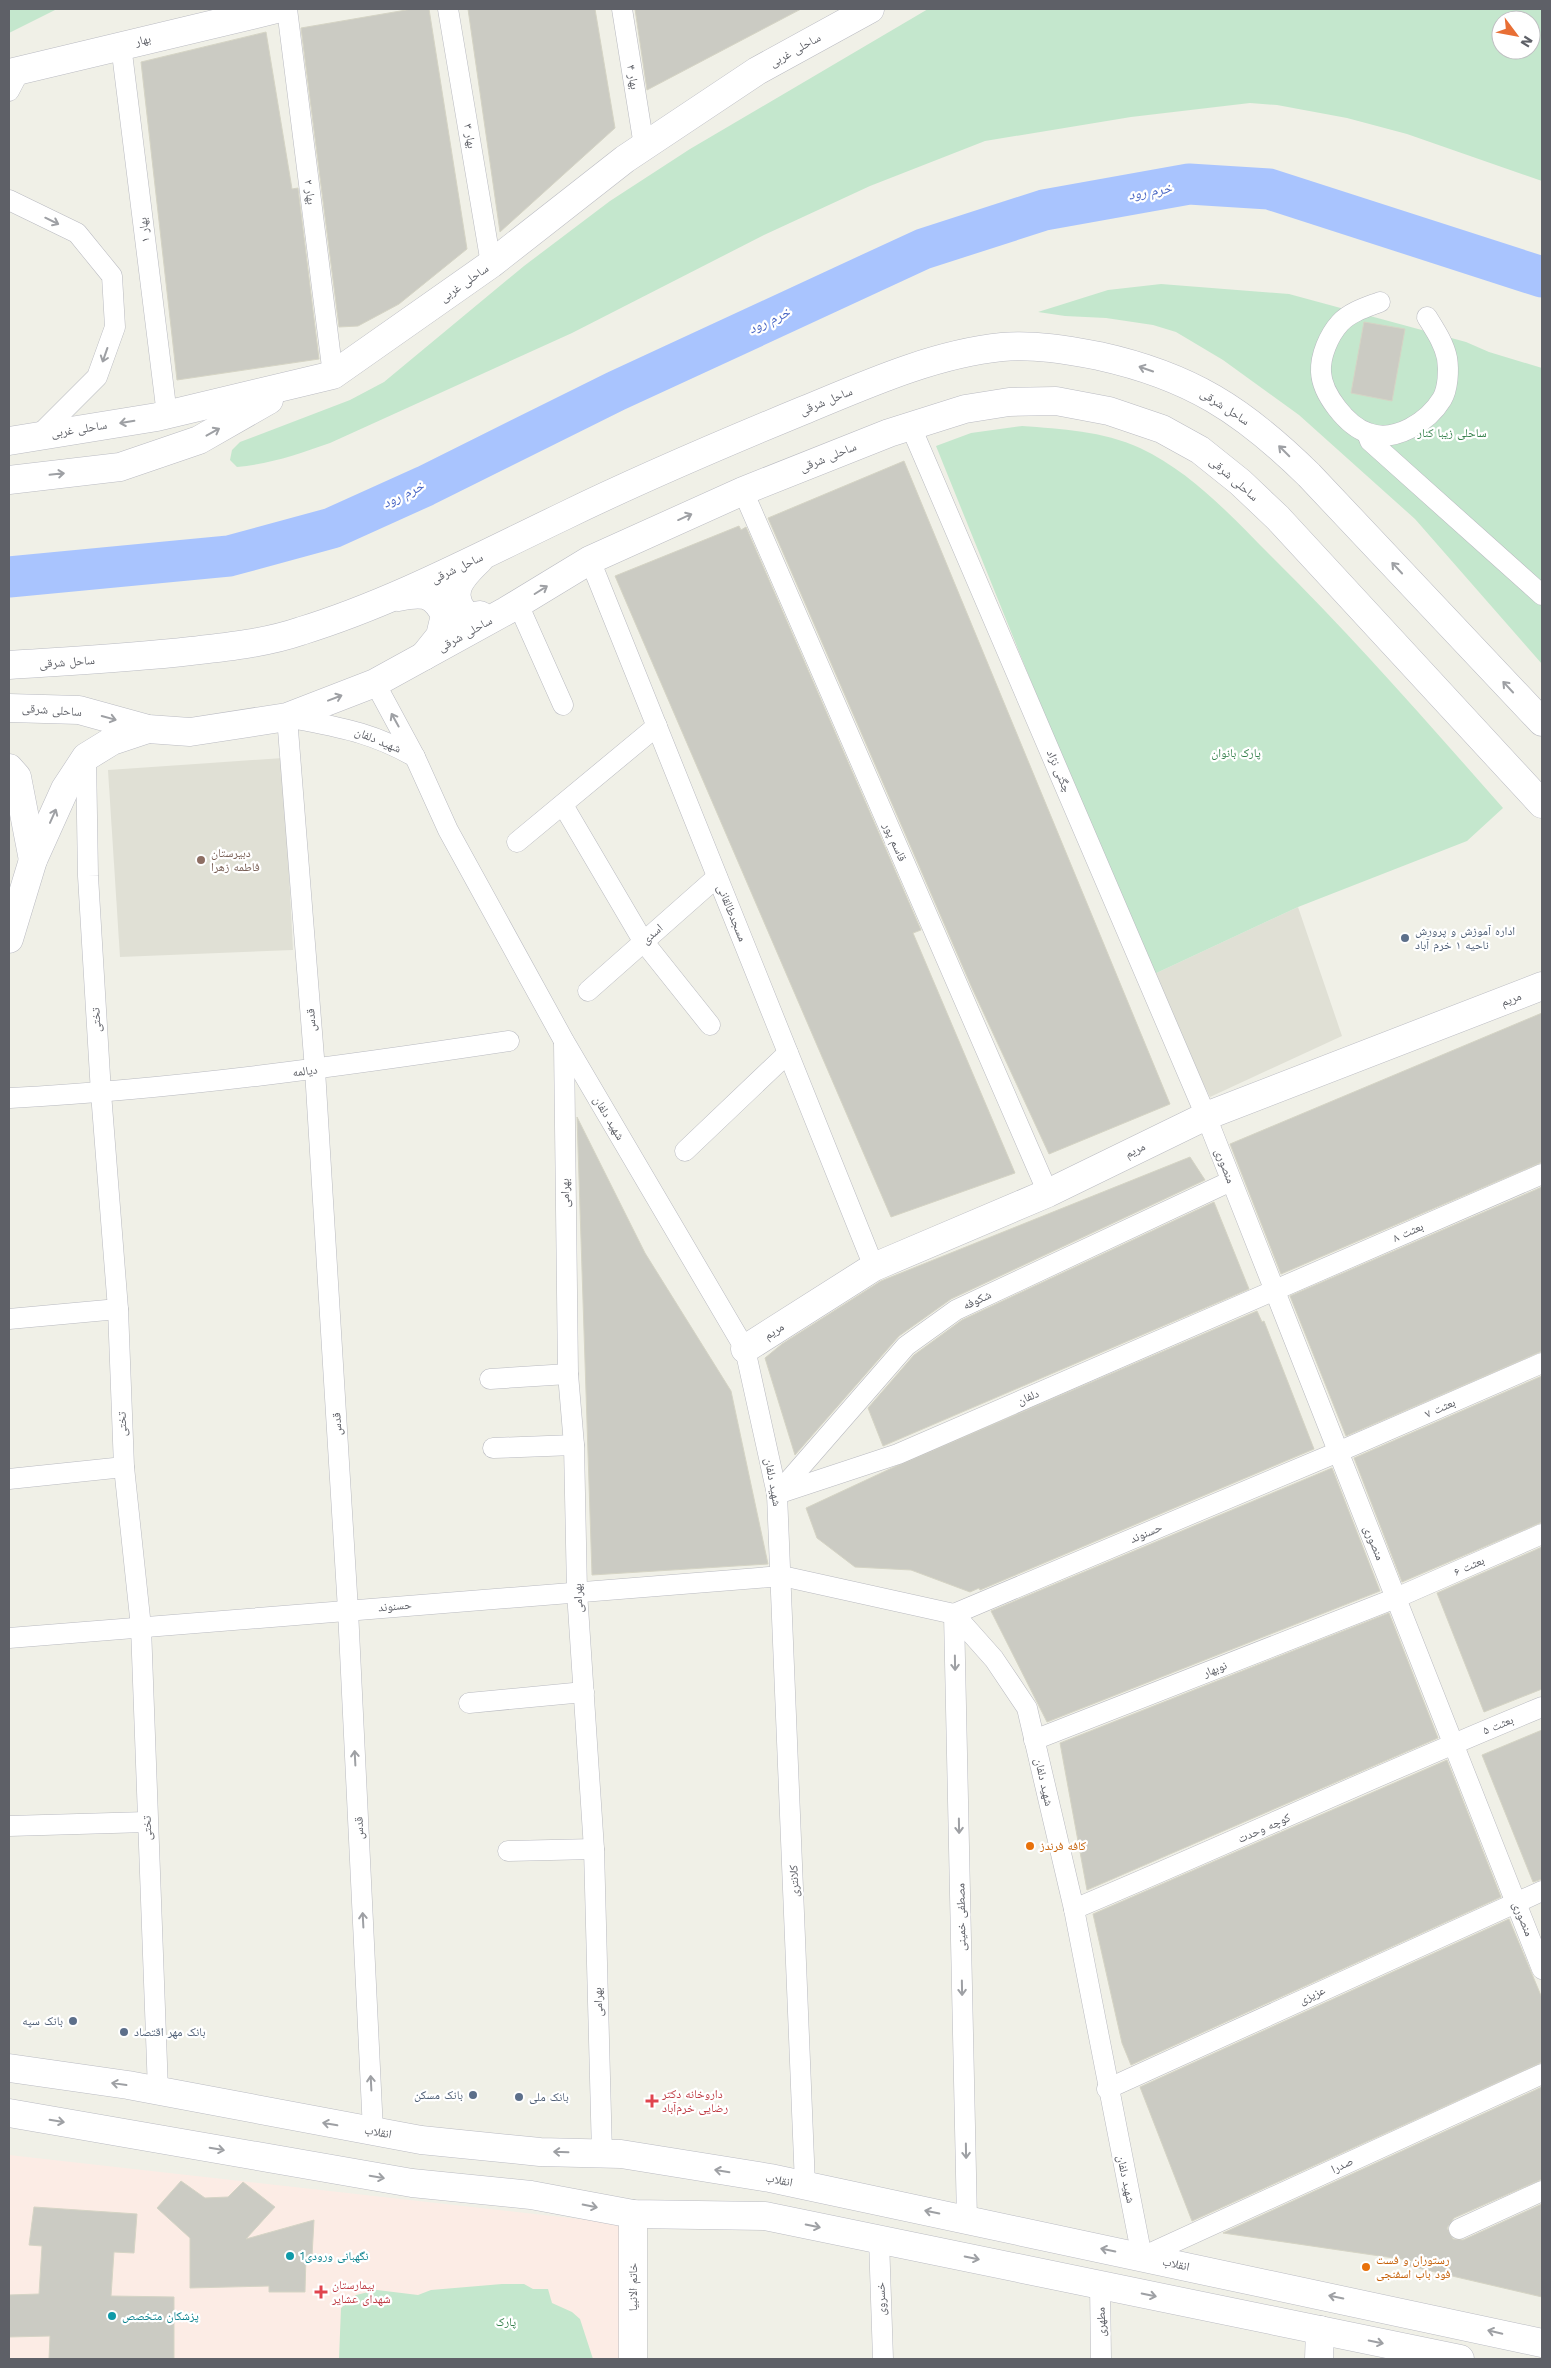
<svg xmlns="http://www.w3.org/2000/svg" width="1551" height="2368" font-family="'Work Sans','Noto Naskh Arabic',sans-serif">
	<rect width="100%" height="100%" fill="#f0f0e7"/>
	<g fill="#e0e0d5">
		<path d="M 283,758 L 293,950 L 120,957 L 108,770 Z"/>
		<path d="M 1298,907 L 1342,1036 L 1210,1097 L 1150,976 Z"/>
	</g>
	<path fill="#fcece5" d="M 9,2155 L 633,2225 L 633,2359 L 9,2359 Z"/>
	<g fill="#c4e7cd" fill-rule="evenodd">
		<path d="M 9,9 L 57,9 L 9,33 Z"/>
		<path d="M 928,9 L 1542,9 L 1542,181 L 1407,134 L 1347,118 L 1277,105 L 1250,103 L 1131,117 L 985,141 L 870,186 L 764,235 L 572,333 L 330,443 C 299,454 270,464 237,467 L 230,460 L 232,450 L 240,442 L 350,400 L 384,382 L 524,266 L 610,201 L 690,149 ZM 1501,20 L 1531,20 L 1531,50 L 1501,50 Z"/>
		<path d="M 1161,284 L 1289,294 L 1466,342 L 1489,352 L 1542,368 L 1542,664 L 1415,519 L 1299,415 L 1223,360 L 1176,332 L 1153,325 L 1106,318 L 1065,316 L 1038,312 L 1108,290 Z"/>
		<path d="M 1022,426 C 1061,429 1103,431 1140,448 C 1193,473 1232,517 1273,558 C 1354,638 1428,723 1503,808 L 1467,841 L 1298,907 L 1150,976 L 936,446 L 971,433 Z"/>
		<path d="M 502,2284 L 524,2284 L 533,2289 L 548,2289 L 552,2303 L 572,2312 L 580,2319 L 593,2359 L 339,2359 L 341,2308 L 356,2295 L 377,2290 L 418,2295 L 431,2290 Z"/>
	</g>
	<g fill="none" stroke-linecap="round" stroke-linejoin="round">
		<path stroke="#a9c4fe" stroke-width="41" d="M 9,577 L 229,556 L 332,528 L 425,486 L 616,391 L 923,249 L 1044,210 L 1189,184 L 1269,189 L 1542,277"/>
	</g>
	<g fill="#cbcbc3" stroke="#d5d4c5">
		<path d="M 412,9 L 429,9 L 467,249 L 399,304 L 358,326 L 339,327 L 301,28 Z"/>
		<path d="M 468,9 L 595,9 L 615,128 L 500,232 Z"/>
		<path d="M 635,9 L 801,9 L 647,90 Z"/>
		<path d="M 266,32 L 292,189 L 298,188 L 319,359 L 177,380 L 141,62 Z"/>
		<path d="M 1364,322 L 1405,329 L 1392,401 L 1351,393 Z"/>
		<path d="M 904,461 L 1170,1104 L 1049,1154 L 972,988 L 768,518 Z"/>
		<path d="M 739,526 L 741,530 L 746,527 L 921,930 L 913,933 L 1015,1173 L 891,1217 L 615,576 Z"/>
		<path d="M 1542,1013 L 1542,1162 L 1281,1274 L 1230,1144 Z"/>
		<path d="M 577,1117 L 645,1253 L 731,1391 L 768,1564 L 592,1575 Z"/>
		<path d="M 1190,1157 L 1205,1180 L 951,1299 L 899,1336 L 795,1455 L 765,1358 L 782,1344 L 881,1281 Z"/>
		<path d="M 1542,1187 L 1542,1351 L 1346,1436 L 1290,1296 Z"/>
		<path d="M 1214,1202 L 1249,1289 L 883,1446 L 868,1408 L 914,1355 L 962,1320 Z"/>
		<path d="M 1257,1311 L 1262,1322 L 1264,1321 L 1314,1449 L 980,1590 L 979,1588 L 970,1592 L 911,1570 L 855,1567 L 817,1538 L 806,1508 L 892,1468 Z"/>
		<path d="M 1542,1376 L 1542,1522 L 1402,1582 L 1354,1458 Z"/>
		<path d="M 1332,1468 L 1380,1591 L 1047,1722 L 991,1611 Z"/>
		<path d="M 1542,1547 L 1542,1689 L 1484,1712 L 1437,1593 Z"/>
		<path d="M 1389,1613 L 1438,1738 L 1087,1890 L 1060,1743 Z"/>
		<path d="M 1542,1730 L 1542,1879 L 1533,1882 L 1482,1755 Z"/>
		<path d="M 1447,1760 L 1501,1897 L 1131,2065 L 1122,2043 L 1093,1914 Z"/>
		<path d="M 1509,1919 L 1542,1998 L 1542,2062 L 1192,2221 L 1140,2087 Z"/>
		<path d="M 1542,2087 L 1542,2179 L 1454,2218 L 1447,2228 L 1453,2239 L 1463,2240 L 1542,2204 L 1542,2297 L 1405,2265 L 1414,2261 L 1223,2233 Z"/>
		<path d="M 181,2181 L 205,2198 L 228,2197 L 243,2182 L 275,2207 L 246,2239 L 314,2220 L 312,2256 L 306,2256 L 305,2292 L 269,2292 L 269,2286 L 190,2288 L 190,2238 L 157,2208 Z"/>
		<path d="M 34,2207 L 137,2214 L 134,2253 L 114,2252 L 111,2296 L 174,2297 L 174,2359 L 49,2359 L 50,2336 L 9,2337 L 9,2295 L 39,2294 L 42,2246 L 29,2245 Z"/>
	</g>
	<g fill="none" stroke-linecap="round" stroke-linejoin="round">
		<defs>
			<g id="street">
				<path d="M 287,9 L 333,375"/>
				<path d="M 448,9 L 491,264"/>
				<path d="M 622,9 L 644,146"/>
				<path d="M 121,45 L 167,415"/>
				<path d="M 9,91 L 20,70"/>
				<path d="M 9,200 L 77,233 L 112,276 L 115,327 L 97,377 L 38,436"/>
				<path d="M 1380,302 C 1367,307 1350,312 1340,323 C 1329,335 1320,356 1321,372 C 1322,394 1347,426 1368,433 C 1395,443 1428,422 1442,399 C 1448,389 1449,370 1447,358 C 1444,343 1435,330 1427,317"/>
				<path d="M 911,427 L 1206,1116 L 1542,1969"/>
				<path d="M 1367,433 L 1370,441 L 1542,595"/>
				<path d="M 743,491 L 1048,1193"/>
				<path d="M 590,560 L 874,1267"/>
				<path d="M 518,604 L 563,705"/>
				<path d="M 375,683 L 415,757 L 448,830 L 564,1041 L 745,1349 L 777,1494 L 805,2185"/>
				<path d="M 86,757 L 88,876 L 101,1093 L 118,1309 L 124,1467 L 141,1627 L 158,2091"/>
				<path d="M 563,805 L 643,941 L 710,1025"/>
				<path d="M 517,842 L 657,726"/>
				<path d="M 588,991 L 717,877"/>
				<path d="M 564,1043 L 568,1374 L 574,1445 L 577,1592 L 594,1849 L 602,2154"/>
				<path d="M 10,1098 C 178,1089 343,1066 509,1041"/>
				<path d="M 685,1151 L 788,1053"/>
				<path d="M 9,1319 L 118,1309"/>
				<path d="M 490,1379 L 568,1374"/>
				<path d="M 493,1448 L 574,1445"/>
				<path d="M 9,1479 L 124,1467"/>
				<path d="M 778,1493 L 906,1346 L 956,1310 L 1231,1181"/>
				<path d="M 777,1494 L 898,1454 L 1542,1174"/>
				<path d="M 9,1638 L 782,1576 L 954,1614 L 994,1659 L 1027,1708 L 1074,1909 L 1142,2257 L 1542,2074"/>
				<path d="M 469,1703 L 584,1692"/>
				<path d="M 1034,1740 L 1396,1598 L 1542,1534"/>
				<path d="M 9,1826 L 147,1822"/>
				<path d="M 508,1851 L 594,1849"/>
				<path d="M 1074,1909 C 1231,1843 1385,1771 1542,1707"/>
				<path d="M 1107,2089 L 1542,1891"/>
				<path d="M 373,2131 L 348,1610 L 315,1070 L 287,717 C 336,727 370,731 415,757"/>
				<path d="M 967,2220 L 954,1614 L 1338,1452 L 1542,1363"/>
				<path d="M 1459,2229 L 1542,2191"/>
				<path d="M 879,2239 L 883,2359"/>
				<path d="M 1100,2285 L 1101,2359"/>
			</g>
			<g id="secondary">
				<path d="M 9,73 L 277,9"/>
				<path d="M 9,441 L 157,417 L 333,375 L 491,264 L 625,159 L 757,71 L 870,9"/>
				<path d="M 9,480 L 120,467 L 199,440 L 269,400"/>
				<path d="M 479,560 C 460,578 445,595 468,617 L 480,615"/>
				<path d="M 398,597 C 422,592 433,592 445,615 L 440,636 L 424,656"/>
				<path d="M 9,665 C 70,661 130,658 191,651 C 227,647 266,643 301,631 C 392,603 478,557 564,516 C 642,478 722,444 802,411 C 865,385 933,354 1002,347 C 1034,344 1068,350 1099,356 C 1190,376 1243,410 1309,475 L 1542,722"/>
				<path d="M 9,708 L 79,710 L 148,729 L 190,732 L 287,717 L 375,683 L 506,611 L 590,560 L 743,491 L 889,433 L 965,409 L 1009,402 L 1056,401 L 1109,411 L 1162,429 L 1200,450 L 1240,482 L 1278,518 L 1542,804"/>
				<path d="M 9,768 L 17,777 L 33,860"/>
				<path d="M 9,939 L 33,860 L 65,789 L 86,757 L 112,741 L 148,729"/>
				<path d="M 745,1349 L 874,1267 L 1048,1193 L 1206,1116 L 1542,986"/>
				<path d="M 9,2068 L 128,2085 L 421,2140 L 540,2152 L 621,2154 L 770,2178 L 1542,2343"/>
				<path d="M 9,2113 L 412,2183 L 531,2195 L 633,2214 L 765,2216 L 1460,2359"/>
				<path d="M 633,2359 L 633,2214"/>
				<path d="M 1319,2359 L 1320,2330"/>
			</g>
		</defs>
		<use href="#street" stroke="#b9bac0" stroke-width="21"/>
		<use href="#secondary" stroke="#babbc2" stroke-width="29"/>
		<use href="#street" stroke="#fff" stroke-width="20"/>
		<use href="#secondary" stroke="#fff" stroke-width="28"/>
	</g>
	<defs><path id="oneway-shaft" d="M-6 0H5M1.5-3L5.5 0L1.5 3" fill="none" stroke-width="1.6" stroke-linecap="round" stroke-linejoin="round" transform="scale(1.25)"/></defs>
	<g stroke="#9ea0a4">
		<use href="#oneway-shaft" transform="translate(52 221) rotate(26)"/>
		<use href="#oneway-shaft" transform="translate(105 355) rotate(109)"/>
		<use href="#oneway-shaft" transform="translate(1146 369) rotate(-161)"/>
		<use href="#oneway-shaft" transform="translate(127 422) rotate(171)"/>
		<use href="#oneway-shaft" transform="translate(213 432) rotate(-29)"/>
		<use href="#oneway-shaft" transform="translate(1284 451) rotate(-135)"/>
		<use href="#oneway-shaft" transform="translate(57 474) rotate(-6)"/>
		<use href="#oneway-shaft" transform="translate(685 517) rotate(-24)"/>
		<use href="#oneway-shaft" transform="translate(1397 568) rotate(-133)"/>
		<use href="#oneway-shaft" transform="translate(541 590) rotate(-32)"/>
		<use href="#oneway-shaft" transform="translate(1508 687) rotate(-133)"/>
		<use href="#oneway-shaft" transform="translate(335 698) rotate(-21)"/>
		<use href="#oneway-shaft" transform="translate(109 718) rotate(15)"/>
		<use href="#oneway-shaft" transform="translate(395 720) rotate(-119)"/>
		<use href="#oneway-shaft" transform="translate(53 816) rotate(-66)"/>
		<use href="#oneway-shaft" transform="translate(955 1663) rotate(89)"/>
		<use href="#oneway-shaft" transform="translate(355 1758) rotate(-93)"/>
		<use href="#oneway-shaft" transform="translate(959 1826) rotate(89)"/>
		<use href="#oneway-shaft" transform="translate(363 1920) rotate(-93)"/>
		<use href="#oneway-shaft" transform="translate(962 1988) rotate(89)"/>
		<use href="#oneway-shaft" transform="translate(371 2083) rotate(-93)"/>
		<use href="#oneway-shaft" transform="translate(119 2084) rotate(-172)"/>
		<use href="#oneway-shaft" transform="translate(57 2121) rotate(9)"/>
		<use href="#oneway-shaft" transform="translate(330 2124) rotate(-170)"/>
		<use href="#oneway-shaft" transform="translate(217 2149) rotate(10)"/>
		<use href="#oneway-shaft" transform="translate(966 2151) rotate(89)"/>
		<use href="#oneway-shaft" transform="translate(561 2152) rotate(-178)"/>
		<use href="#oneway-shaft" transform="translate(722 2171) rotate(-171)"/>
		<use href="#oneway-shaft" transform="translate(377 2177) rotate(10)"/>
		<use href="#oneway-shaft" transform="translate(590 2206) rotate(11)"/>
		<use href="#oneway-shaft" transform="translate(932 2212) rotate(-168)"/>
		<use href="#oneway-shaft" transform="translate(813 2226) rotate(12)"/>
		<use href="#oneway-shaft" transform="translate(1108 2250) rotate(-168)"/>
		<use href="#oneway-shaft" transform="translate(972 2258) rotate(12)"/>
		<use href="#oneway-shaft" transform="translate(1149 2295) rotate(12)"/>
		<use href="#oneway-shaft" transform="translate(1336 2297) rotate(-168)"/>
		<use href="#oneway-shaft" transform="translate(1495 2332) rotate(-167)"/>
		<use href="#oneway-shaft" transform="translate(1376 2342) rotate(12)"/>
	</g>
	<circle fill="#8d6e63" stroke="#fff" stroke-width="2" cx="201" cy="860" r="5"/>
	<g fill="#5c6f8a" stroke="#fff" stroke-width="2">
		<circle cx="1405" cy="938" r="5"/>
		<circle cx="73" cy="2021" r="5"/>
		<circle cx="124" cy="2032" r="5"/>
		<circle cx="473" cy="2095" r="5"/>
		<circle cx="519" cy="2097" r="5"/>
	</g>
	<g fill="#e8710a" stroke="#fff" stroke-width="2">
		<circle cx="1030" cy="1846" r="5"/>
		<circle cx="1366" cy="2267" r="5"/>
	</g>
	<g fill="#e0444e" stroke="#fff" stroke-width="2">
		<path d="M649.5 2093.5h5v5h5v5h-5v5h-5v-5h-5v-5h5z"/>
		<path d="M318.5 2284.5h5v5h5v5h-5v5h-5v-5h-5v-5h5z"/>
	</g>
	<g fill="#0f9aa8" stroke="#fff" stroke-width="2">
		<circle cx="290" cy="2256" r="5"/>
		<circle cx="112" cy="2316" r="5"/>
	</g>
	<g text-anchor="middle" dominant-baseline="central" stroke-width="4.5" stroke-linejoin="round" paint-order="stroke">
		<g font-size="12" fill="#5e6067" stroke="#fff">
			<text transform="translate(143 40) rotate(-13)">بهار</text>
			<text transform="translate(795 50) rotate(-29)">ساحلی غربی</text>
			<text transform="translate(633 77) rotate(81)">بهار ۴</text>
			<text transform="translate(470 136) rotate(81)">بهار ۳</text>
			<text transform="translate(310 192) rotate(83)">بهار ۲</text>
			<text transform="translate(144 230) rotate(-97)">بهار ۱</text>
			<text transform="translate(464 283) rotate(-35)">ساحلی غربی</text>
			<text transform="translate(826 401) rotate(-22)">ساحل شرقی</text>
			<text transform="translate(1225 407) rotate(33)">ساحل شرقی</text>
			<text transform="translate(79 429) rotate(-9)">ساحلی غربی</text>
			<text transform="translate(828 457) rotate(-22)">ساحلی شرقی</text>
			<text transform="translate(1234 479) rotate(41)">ساحلی شرقی</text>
			<text transform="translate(457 568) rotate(-25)">ساحل شرقی</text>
			<text transform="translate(465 634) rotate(-29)">ساحلی شرقی</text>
			<text transform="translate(67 662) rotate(-4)">ساحل شرقی</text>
			<text transform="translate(52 710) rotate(4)">ساحلی شرقی</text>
			<text transform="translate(378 740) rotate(22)">شهید دلفان</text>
			<text transform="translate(1059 771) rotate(67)">چگنی نژاد</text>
			<text transform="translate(895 842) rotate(66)">قاسم پور</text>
			<text transform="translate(732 913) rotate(68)">مسجدطالقانی</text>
			<text transform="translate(652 934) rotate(-41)">اسدی</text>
			<text transform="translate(1511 999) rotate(-21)">مریم</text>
			<text transform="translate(96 1020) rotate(-93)">تختی</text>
			<text transform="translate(311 1020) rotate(-94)">قدس</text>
			<text transform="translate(305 1071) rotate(-7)">دیالمه</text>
			<text transform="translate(609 1118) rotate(59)">شهید دلفان</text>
			<text transform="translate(1135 1150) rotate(-26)">مریم</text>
			<text transform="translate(1225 1166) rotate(69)">منصوری</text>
			<text transform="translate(565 1193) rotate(-91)">بهرامی</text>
			<text transform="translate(1408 1232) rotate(-24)">بعثت ۸</text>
			<text transform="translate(977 1300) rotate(-25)">شکوفه</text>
			<text transform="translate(774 1331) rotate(-32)">مریم</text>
			<text transform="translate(1028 1397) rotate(-23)">دلفان</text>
			<text transform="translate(1440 1408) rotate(-24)">بعثت ۷</text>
			<text transform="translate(122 1424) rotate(-92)">تختی</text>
			<text transform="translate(337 1424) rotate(-94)">قدس</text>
			<text transform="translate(773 1482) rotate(80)">شهید دلفان</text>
			<text transform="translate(1146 1533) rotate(-23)">حسنوند</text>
			<text transform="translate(1374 1543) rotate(68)">منصوری</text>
			<text transform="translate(1469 1566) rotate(-24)">بعثت ۶</text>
			<text transform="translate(578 1598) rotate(-93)">بهرامی</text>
			<text transform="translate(395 1606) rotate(-5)">حسنوند</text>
			<text transform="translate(1215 1669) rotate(-21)">نوبهار</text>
			<text transform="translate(1498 1725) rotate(-22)">بعثت ۵</text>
			<text transform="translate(1044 1782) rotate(77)">شهید دلفان</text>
			<text transform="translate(147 1828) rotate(-92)">تختی</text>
			<text transform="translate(359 1828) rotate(-93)">قدس</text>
			<text transform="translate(1264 1828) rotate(-24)">کوچه وحدت</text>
			<text transform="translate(794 1881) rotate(-92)">کلانتری</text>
			<text transform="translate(961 1917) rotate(-91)">مصطفی خمینی</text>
			<text transform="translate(1523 1919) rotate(68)">منصوری</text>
			<text transform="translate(1312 1995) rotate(-25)">عزیزی</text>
			<text transform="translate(598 2002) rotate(-92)">بهرامی</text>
			<text transform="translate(378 2132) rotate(10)">انقلاب</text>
			<text transform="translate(1342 2165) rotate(-25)">صدرا</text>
			<text transform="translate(1126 2179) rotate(78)">شهید دلفان</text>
			<text transform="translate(779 2180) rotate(11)">انقلاب</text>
			<text transform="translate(1176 2264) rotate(12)">انقلاب</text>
			<text transform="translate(633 2287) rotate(-90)">خاتم الانبیا</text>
			<text transform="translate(881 2299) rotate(-92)">خسروی</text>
			<text transform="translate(1101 2322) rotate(-91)">مطهری</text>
		</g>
		<g font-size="12" fill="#34804b" stroke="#fff">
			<text x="1452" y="433">ساحلی زیبا کنار</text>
			<text x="1236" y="753">پارک بانوان</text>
			<text x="506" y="2322">پارک</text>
		</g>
		<g font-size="12" fill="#785e54" stroke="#fff" text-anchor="start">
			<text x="211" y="853">دبیرستان<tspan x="211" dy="14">فاطمه زهرا</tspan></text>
		</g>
		<g font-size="12" fill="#4e5e75" stroke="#fff" text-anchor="start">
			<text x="1415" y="931">اداره آموزش و پرورش<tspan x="1415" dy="14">ناحیه ۱ خرم آباد</tspan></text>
			<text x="63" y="2021" text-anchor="end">بانک سپه</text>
			<text x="134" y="2032">بانک مهر اقتصاد</text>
			<text x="463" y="2095" text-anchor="end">بانک مسکن</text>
			<text x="529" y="2097">بانک ملی</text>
		</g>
		<g font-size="12" fill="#c56008" stroke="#fff" text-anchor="start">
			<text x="1040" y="1846">کافه فرندز</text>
			<text x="1376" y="2260">رستوران و فست<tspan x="1376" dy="14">فود باب اسفنجی</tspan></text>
		</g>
		<g font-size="12" fill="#be3a42" stroke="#fff" text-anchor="start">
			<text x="662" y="2094">داروخانه دکتر<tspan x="662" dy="14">رضایی خرم‌آباد</tspan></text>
			<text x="332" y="2285">بیمارستان<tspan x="332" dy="14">شهدای عشایر</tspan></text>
		</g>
		<g font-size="12" fill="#0d838f" stroke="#fff" text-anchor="start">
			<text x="300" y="2256">نگهبانی ورودی1</text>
			<text x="122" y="2316">پزشکان متخصص</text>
		</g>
		<g font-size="14" font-style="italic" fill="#4a67c4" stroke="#fff">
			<text transform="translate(1150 191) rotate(-10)">خرم رود</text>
			<text transform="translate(769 320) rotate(-25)">خرم رود</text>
			<text transform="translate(403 494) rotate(-26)">خرم رود</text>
		</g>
	</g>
	<rect width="1551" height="2368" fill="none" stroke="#5e6067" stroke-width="20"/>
	<g transform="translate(1516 35) rotate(122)"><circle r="24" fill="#ffffff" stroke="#bfbfc2"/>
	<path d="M0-4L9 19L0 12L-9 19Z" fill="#e86f35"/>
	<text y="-8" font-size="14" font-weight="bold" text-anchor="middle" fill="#5e6067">N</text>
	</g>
</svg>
